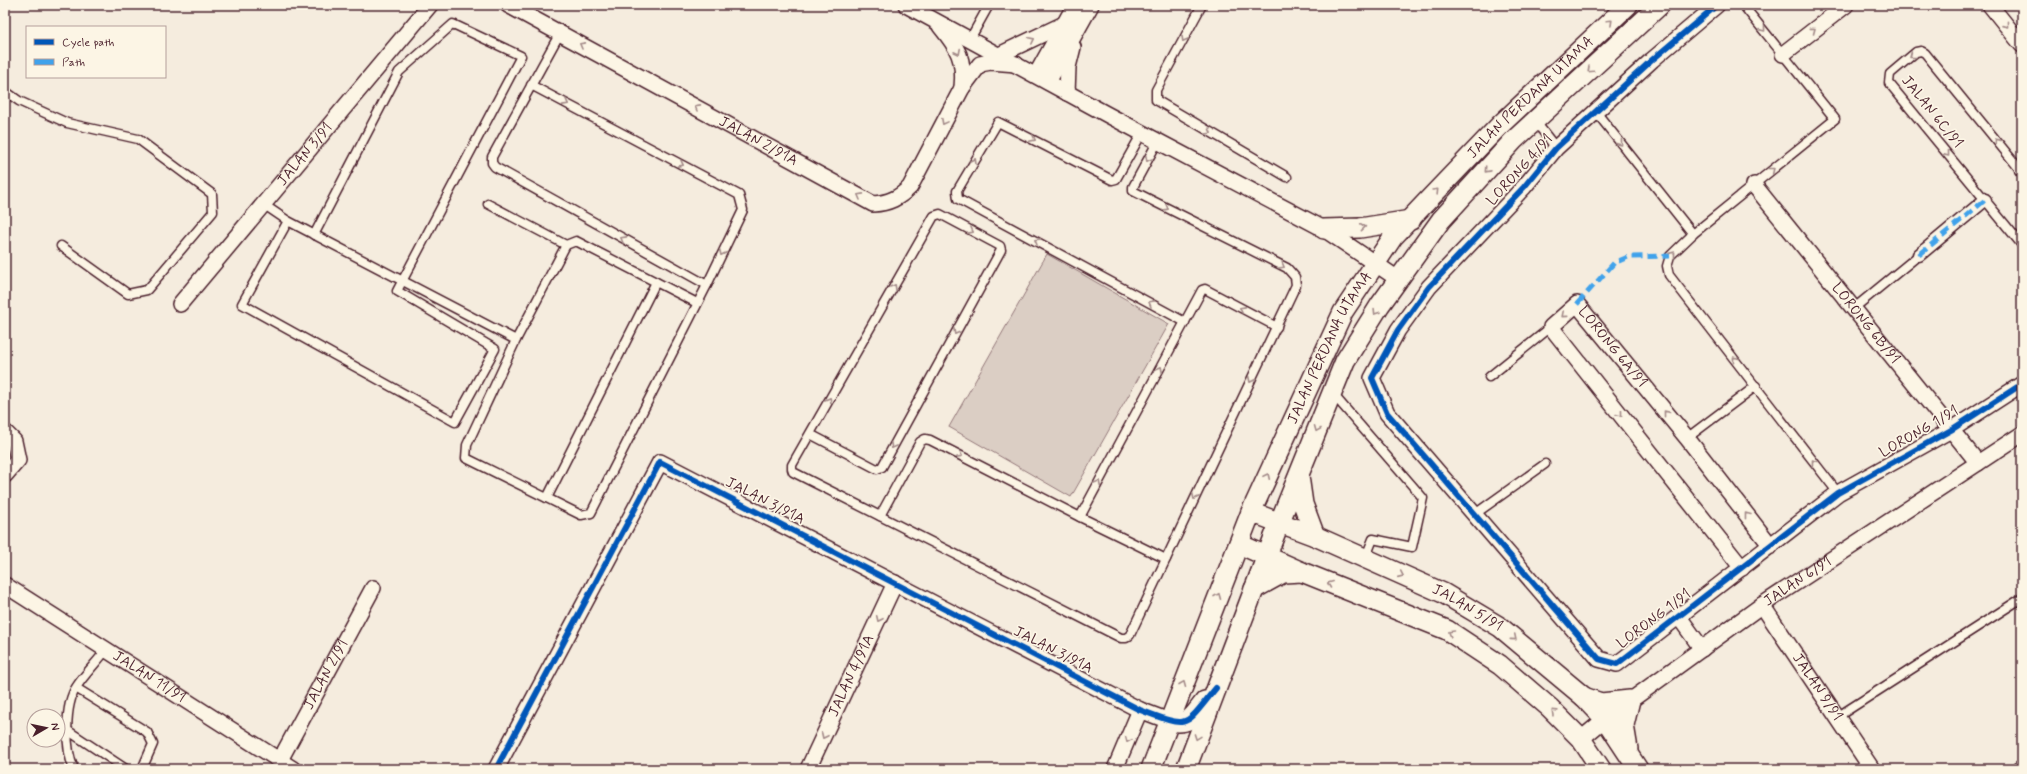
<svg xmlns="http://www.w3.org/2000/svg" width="2027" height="774" font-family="Mynerve,sans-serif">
	<rect width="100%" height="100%" fill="#f5ecde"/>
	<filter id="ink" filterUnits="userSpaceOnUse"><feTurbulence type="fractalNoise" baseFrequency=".025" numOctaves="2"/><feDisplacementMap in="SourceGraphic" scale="8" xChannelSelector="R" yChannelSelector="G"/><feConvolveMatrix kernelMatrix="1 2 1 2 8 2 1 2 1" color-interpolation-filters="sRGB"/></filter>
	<g filter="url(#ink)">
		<path fill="#dbcec4" stroke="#927678" d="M 1047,254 L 1169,324 L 1071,497 L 949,427 Z"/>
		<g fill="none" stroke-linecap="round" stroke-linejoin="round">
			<defs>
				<g id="service">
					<path d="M 1202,5 L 1156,90 L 1156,100 L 1287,177"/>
					<path d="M 1743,5 L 1835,119 L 1693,234 L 1670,256 L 1667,266 L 1669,275 L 1838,493"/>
					<path d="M 970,39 L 989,5"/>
					<path d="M 531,85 L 739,195 L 743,210 L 707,285 L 495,167 L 492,163 L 492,157 L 560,33"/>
					<path d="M 5,91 L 19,101 L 67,123 L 138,139 L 212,194 L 213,212 L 147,290 L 128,294 L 61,246"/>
					<path d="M 1596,112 L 1693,234"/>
					<path d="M 1535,121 L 1556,148"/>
					<path d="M 1142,133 L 1116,179 L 1112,180 L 998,122 L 957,191 L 958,199 L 1185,322"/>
					<path d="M 2022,172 L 1925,53 L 1921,51 L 1916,52 L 1890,74 L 1889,83 L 2022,245"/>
					<path d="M 263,204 L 288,221 L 516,340"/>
					<path d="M 488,204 L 566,245"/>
					<path d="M 288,221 L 242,304 L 455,422 L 495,349 L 397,291 L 521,56 L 453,24 L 399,72 L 314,235"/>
					<path d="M 697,303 L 576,241 L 566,245 L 516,340 L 467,445 L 466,458 L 581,515 L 591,513 L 707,285"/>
					<path d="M 1853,309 L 1919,255"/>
					<path d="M 1489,377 L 1551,327"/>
					<path d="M 1332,393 L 1423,498 L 1412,547 L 1373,539 L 1365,559"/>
					<path d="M 810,434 L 877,469 L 882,467 L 1001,250 L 1000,246 L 940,214 L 934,216 L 792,465 L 792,469 L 793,472 L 1121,638 L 1126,638 L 1130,635 L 1296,285 L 1295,277 L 1287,268 L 1133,191 L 1133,187 L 1158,141"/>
					<path d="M 1687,438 L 1756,386"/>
					<path d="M 547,498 L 656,282"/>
					<path d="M 1475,514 L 1545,464"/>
					<path d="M 880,516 L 920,442 L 925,439 L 930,440 L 1080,517 L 1166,559"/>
					<path d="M 1080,517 L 1202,290 L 1205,289 L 1277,327"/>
					<path d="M 76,688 L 147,732 L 153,744 L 142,769"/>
					<path d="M 1837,717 L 2022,598"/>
					<path d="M 67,730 L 126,769"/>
					<path d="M 74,769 C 65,749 64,705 77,686 C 85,674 97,662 106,650"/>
				</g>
				<g id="pedestrian">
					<path d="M 2021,170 L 2022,169"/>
					<path d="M 1919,255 L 1985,200"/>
				</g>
				<g id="minor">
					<path id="s1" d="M 508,5 L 873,204 C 889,203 899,198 910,187 L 962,88 L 980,64 L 991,62 L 1016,64"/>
					<path d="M 906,5 L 1108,115 L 1324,229 L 1398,279"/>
					<path d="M 1717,5 L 1652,60 L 1556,148 L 1524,187 L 1429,287 L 1398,330 L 1372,378 L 1387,413 L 1599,659 L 1617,664 L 1838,493 L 1951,430 L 2022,384"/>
					<path d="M 1990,5 L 2022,45"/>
					<path d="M 940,26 C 958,48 965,59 962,88"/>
					<path d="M 1783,54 L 1846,5"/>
					<path d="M 999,55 L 1064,24"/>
					<path d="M 1036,75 L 1075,5"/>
					<path d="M 1048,82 L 1091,5"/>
					<path d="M 1067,93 L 1068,67 L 1073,47"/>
					<path id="s2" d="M 1754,185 L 1978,463"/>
					<path id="s3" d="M 180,304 L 430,5"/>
					<path d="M 5,432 L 14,441 L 18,460 L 5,475"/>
					<path id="s4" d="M 1742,568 L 1551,327 L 1577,304 L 1687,438 L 1771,546"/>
					<path id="s5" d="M 5,585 L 293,769"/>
					<path id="s6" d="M 1762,605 L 1872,769"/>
					<path d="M 1679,617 L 1702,649"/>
					<path id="s7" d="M 1581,739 L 1605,719 L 1762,605 L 2022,434"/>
					<path id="s8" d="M 280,760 L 373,588"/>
					<path d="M 496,769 L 660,462 L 1140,710 L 1169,721"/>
					<path id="s9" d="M 808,769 L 895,583"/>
					<path d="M 1115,769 L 1140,710"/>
					<path d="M 2020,769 L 2022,768"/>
				</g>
				<g id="tertiary">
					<path d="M 1324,229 L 1360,228 L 1411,220"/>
					<path d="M 1299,476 L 1303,504 L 1315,536"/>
					<path id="s10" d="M 1251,512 L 1315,536 L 1443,593 L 1500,627 L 1584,697 L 1605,719 L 1638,769"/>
					<path d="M 1239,544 L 1302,572 L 1447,630 L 1500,665 L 1550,708 L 1581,739 L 1601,769"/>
					<path d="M 1254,589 L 1283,573 L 1302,572"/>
					<path d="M 1584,697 L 1601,703 L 1630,700 L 1624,725 L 1628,749"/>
					<path d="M 1169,721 C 1191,725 1192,717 1205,701"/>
					<path id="s11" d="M 1151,769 L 1251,512 L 1343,312 L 1393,237 L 1431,197 L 1500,125 L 1628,5"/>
					<path d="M 1186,769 L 1280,521 L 1345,361 L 1380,305 L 1441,220 L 1513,141 L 1660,5"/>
				</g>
			</defs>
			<use href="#service" stroke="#4a1f2b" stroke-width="11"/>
			<use href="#pedestrian" stroke="#4a1f2b" stroke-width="15"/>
			<use href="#minor" stroke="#4a1f2b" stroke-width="18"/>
			<use href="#tertiary" stroke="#4a1f2b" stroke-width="22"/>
			<use href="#service" stroke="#fcf5e5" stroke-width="8"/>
			<use href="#pedestrian" stroke="#fcf5e5" stroke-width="12"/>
			<use href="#minor" stroke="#fcf5e5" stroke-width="15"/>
			<use href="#tertiary" stroke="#fcf5e5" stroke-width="19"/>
			<g stroke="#40a2eb" stroke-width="5" stroke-dasharray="10 5" stroke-linecap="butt">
				<path d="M 2021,170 L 2022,169"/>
				<path d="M 1919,255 L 1985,200"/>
				<path d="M 1577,304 L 1614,263 L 1628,257 L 1670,256"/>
			</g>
			<defs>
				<g id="cycleway">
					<path d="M 1717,5 L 1652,60 L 1556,148 L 1524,187 L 1429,287 L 1398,330 L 1372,378 L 1387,413 L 1599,659 L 1617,664 L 1838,493 L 1951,430 L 2022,384"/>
					<path d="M 496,769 L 660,462 L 1140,710 C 1191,729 1183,728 1216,688"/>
				</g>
			</defs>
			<use href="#cycleway" stroke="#fcf5e5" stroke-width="8"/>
			<use href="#cycleway" stroke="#0057b8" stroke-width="6"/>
		</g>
		<defs><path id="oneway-chevron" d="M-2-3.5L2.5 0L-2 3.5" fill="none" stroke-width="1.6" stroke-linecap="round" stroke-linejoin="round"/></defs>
		<g stroke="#a38a88">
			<use href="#oneway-chevron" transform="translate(1610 22) rotate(-43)"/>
			<use href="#oneway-chevron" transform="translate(2006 25) rotate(51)"/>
			<use href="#oneway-chevron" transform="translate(1763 29) rotate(51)"/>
			<use href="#oneway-chevron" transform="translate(1813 30) rotate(-37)"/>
			<use href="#oneway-chevron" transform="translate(1184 39) rotate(119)"/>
			<use href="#oneway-chevron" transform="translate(1032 40) rotate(-27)"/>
			<use href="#oneway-chevron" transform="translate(582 45) rotate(-151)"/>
			<use href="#oneway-chevron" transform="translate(958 52) rotate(63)"/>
			<use href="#oneway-chevron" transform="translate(1912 56) rotate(142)"/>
			<use href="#oneway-chevron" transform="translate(1590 70) rotate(137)"/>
			<use href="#oneway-chevron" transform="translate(566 103) rotate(28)"/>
			<use href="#oneway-chevron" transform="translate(697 107) rotate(-151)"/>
			<use href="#oneway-chevron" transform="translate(944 122) rotate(118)"/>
			<use href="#oneway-chevron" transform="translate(1209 132) rotate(30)"/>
			<use href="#oneway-chevron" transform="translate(1033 139) rotate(27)"/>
			<use href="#oneway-chevron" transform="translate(1997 141) rotate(-129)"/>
			<use href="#oneway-chevron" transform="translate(1620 143) rotate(51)"/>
			<use href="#oneway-chevron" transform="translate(1947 154) rotate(51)"/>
			<use href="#oneway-chevron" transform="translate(1148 159) rotate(118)"/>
			<use href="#oneway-chevron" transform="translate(974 161) rotate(-60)"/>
			<use href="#oneway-chevron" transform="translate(681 164) rotate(28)"/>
			<use href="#oneway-chevron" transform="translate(1487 170) rotate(132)"/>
			<use href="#oneway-chevron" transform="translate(1772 170) rotate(-39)"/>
			<use href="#oneway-chevron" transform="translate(1436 191) rotate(-46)"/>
			<use href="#oneway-chevron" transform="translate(860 196) rotate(-151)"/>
			<use href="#oneway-chevron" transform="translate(1166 208) rotate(27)"/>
			<use href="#oneway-chevron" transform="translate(1363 227) rotate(-6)"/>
			<use href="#oneway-chevron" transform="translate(971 231) rotate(28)"/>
			<use href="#oneway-chevron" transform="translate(623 239) rotate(-151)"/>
			<use href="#oneway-chevron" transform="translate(1037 241) rotate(-151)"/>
			<use href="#oneway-chevron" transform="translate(722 253) rotate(115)"/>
			<use href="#oneway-chevron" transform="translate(1673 254) rotate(-51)"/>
			<use href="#oneway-chevron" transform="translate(1282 266) rotate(30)"/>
			<use href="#oneway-chevron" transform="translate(894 287) rotate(-60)"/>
			<use href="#oneway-chevron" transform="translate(1151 303) rotate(-151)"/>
			<use href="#oneway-chevron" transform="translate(1242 309) rotate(-152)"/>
			<use href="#oneway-chevron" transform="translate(1376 312) rotate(122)"/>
			<use href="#oneway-chevron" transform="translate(1564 315) rotate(139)"/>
			<use href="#oneway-chevron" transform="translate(956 332) rotate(119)"/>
			<use href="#oneway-chevron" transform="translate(1735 359) rotate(-128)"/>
			<use href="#oneway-chevron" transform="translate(1160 369) rotate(-62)"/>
			<use href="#oneway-chevron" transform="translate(1251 380) rotate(116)"/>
			<use href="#oneway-chevron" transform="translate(829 400) rotate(-60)"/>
			<use href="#oneway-chevron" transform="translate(1666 413) rotate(-129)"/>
			<use href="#oneway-chevron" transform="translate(1620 414) rotate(51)"/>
			<use href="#oneway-chevron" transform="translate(1317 429) rotate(112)"/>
			<use href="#oneway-chevron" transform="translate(893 446) rotate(119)"/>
			<use href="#oneway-chevron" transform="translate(960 455) rotate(27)"/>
			<use href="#oneway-chevron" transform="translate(1814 462) rotate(-128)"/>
			<use href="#oneway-chevron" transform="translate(1267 476) rotate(-65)"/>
			<use href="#oneway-chevron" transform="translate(1098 483) rotate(-62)"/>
			<use href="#oneway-chevron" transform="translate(1195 497) rotate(116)"/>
			<use href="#oneway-chevron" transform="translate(1747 515) rotate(-128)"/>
			<use href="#oneway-chevron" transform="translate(1401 575) rotate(24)"/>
			<use href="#oneway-chevron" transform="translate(1330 584) rotate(-158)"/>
			<use href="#oneway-chevron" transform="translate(1218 596) rotate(-68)"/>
			<use href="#oneway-chevron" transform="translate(879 619) rotate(115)"/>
			<use href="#oneway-chevron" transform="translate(1451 633) rotate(-149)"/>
			<use href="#oneway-chevron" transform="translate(1514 638) rotate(40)"/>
			<use href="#oneway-chevron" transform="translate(1183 684) rotate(-68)"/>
			<use href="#oneway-chevron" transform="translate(1554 712) rotate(-136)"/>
			<use href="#oneway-chevron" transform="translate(824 736) rotate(115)"/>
			<use href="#oneway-chevron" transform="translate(1197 737) rotate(110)"/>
			<use href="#oneway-chevron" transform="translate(1128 740) rotate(114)"/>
		</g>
	</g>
	<g text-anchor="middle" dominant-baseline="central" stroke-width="3.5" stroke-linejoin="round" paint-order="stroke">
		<g font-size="15" fill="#4a1f2b" stroke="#fcf5e5">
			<text stroke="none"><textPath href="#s11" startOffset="782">JALAN PERDANA UTAMA</textPath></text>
			<text transform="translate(1932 112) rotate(51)">JALAN 6C/91</text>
			<text stroke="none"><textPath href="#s1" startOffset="285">JALAN 2/91A</textPath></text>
			<text stroke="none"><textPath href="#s3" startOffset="195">JALAN 3/91</textPath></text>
			<text transform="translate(1520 170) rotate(-48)">LORONG 4/91</text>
			<text stroke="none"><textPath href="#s2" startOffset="178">LORONG 6B/91</textPath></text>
			<text stroke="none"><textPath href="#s11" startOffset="458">JALAN PERDANA UTAMA</textPath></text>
			<text stroke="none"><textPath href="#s4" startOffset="398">LORONG 6A/91</textPath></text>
			<text transform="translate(1919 432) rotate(-30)">LORONG 1/91</text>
			<text transform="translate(765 501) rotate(27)">JALAN 3/91A</text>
			<text stroke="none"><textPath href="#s7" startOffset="268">JALAN 6/91</textPath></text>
			<text stroke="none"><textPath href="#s10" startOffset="237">JALAN 5/91</textPath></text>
			<text transform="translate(1654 619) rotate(-37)">LORONG 1/91</text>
			<text transform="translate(1053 650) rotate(27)">JALAN 3/91A</text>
			<text stroke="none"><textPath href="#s8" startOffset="97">JALAN 2/91</textPath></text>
			<text stroke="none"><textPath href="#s9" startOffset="103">JALAN 4/91A</textPath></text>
			<text stroke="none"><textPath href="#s5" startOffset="171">JALAN 11/91</textPath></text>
			<text stroke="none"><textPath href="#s6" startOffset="99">JALAN 9/91</textPath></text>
		</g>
	</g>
	<rect width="2027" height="774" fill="none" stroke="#fcf5e5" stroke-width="20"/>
	<rect x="10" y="10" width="2007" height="754" fill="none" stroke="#4a1f2b" stroke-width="1.5" filter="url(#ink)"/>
	<rect x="26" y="26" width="140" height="52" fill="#fcf5e5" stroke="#b59f9b"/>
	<rect x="34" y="39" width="20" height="6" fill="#0057b8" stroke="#b59f9b"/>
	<text x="62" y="46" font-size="12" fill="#4a1f2b">Cycle path</text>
	<rect x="34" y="59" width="20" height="6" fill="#40a2eb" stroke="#b59f9b"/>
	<text x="62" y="66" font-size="12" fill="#4a1f2b">Path</text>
	<g transform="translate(46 728) rotate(81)"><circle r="19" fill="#fcf5e5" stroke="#b59f9b"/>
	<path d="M0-3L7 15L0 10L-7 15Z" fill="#4a1f2b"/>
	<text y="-6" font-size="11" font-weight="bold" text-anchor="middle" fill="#4a1f2b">N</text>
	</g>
</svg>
